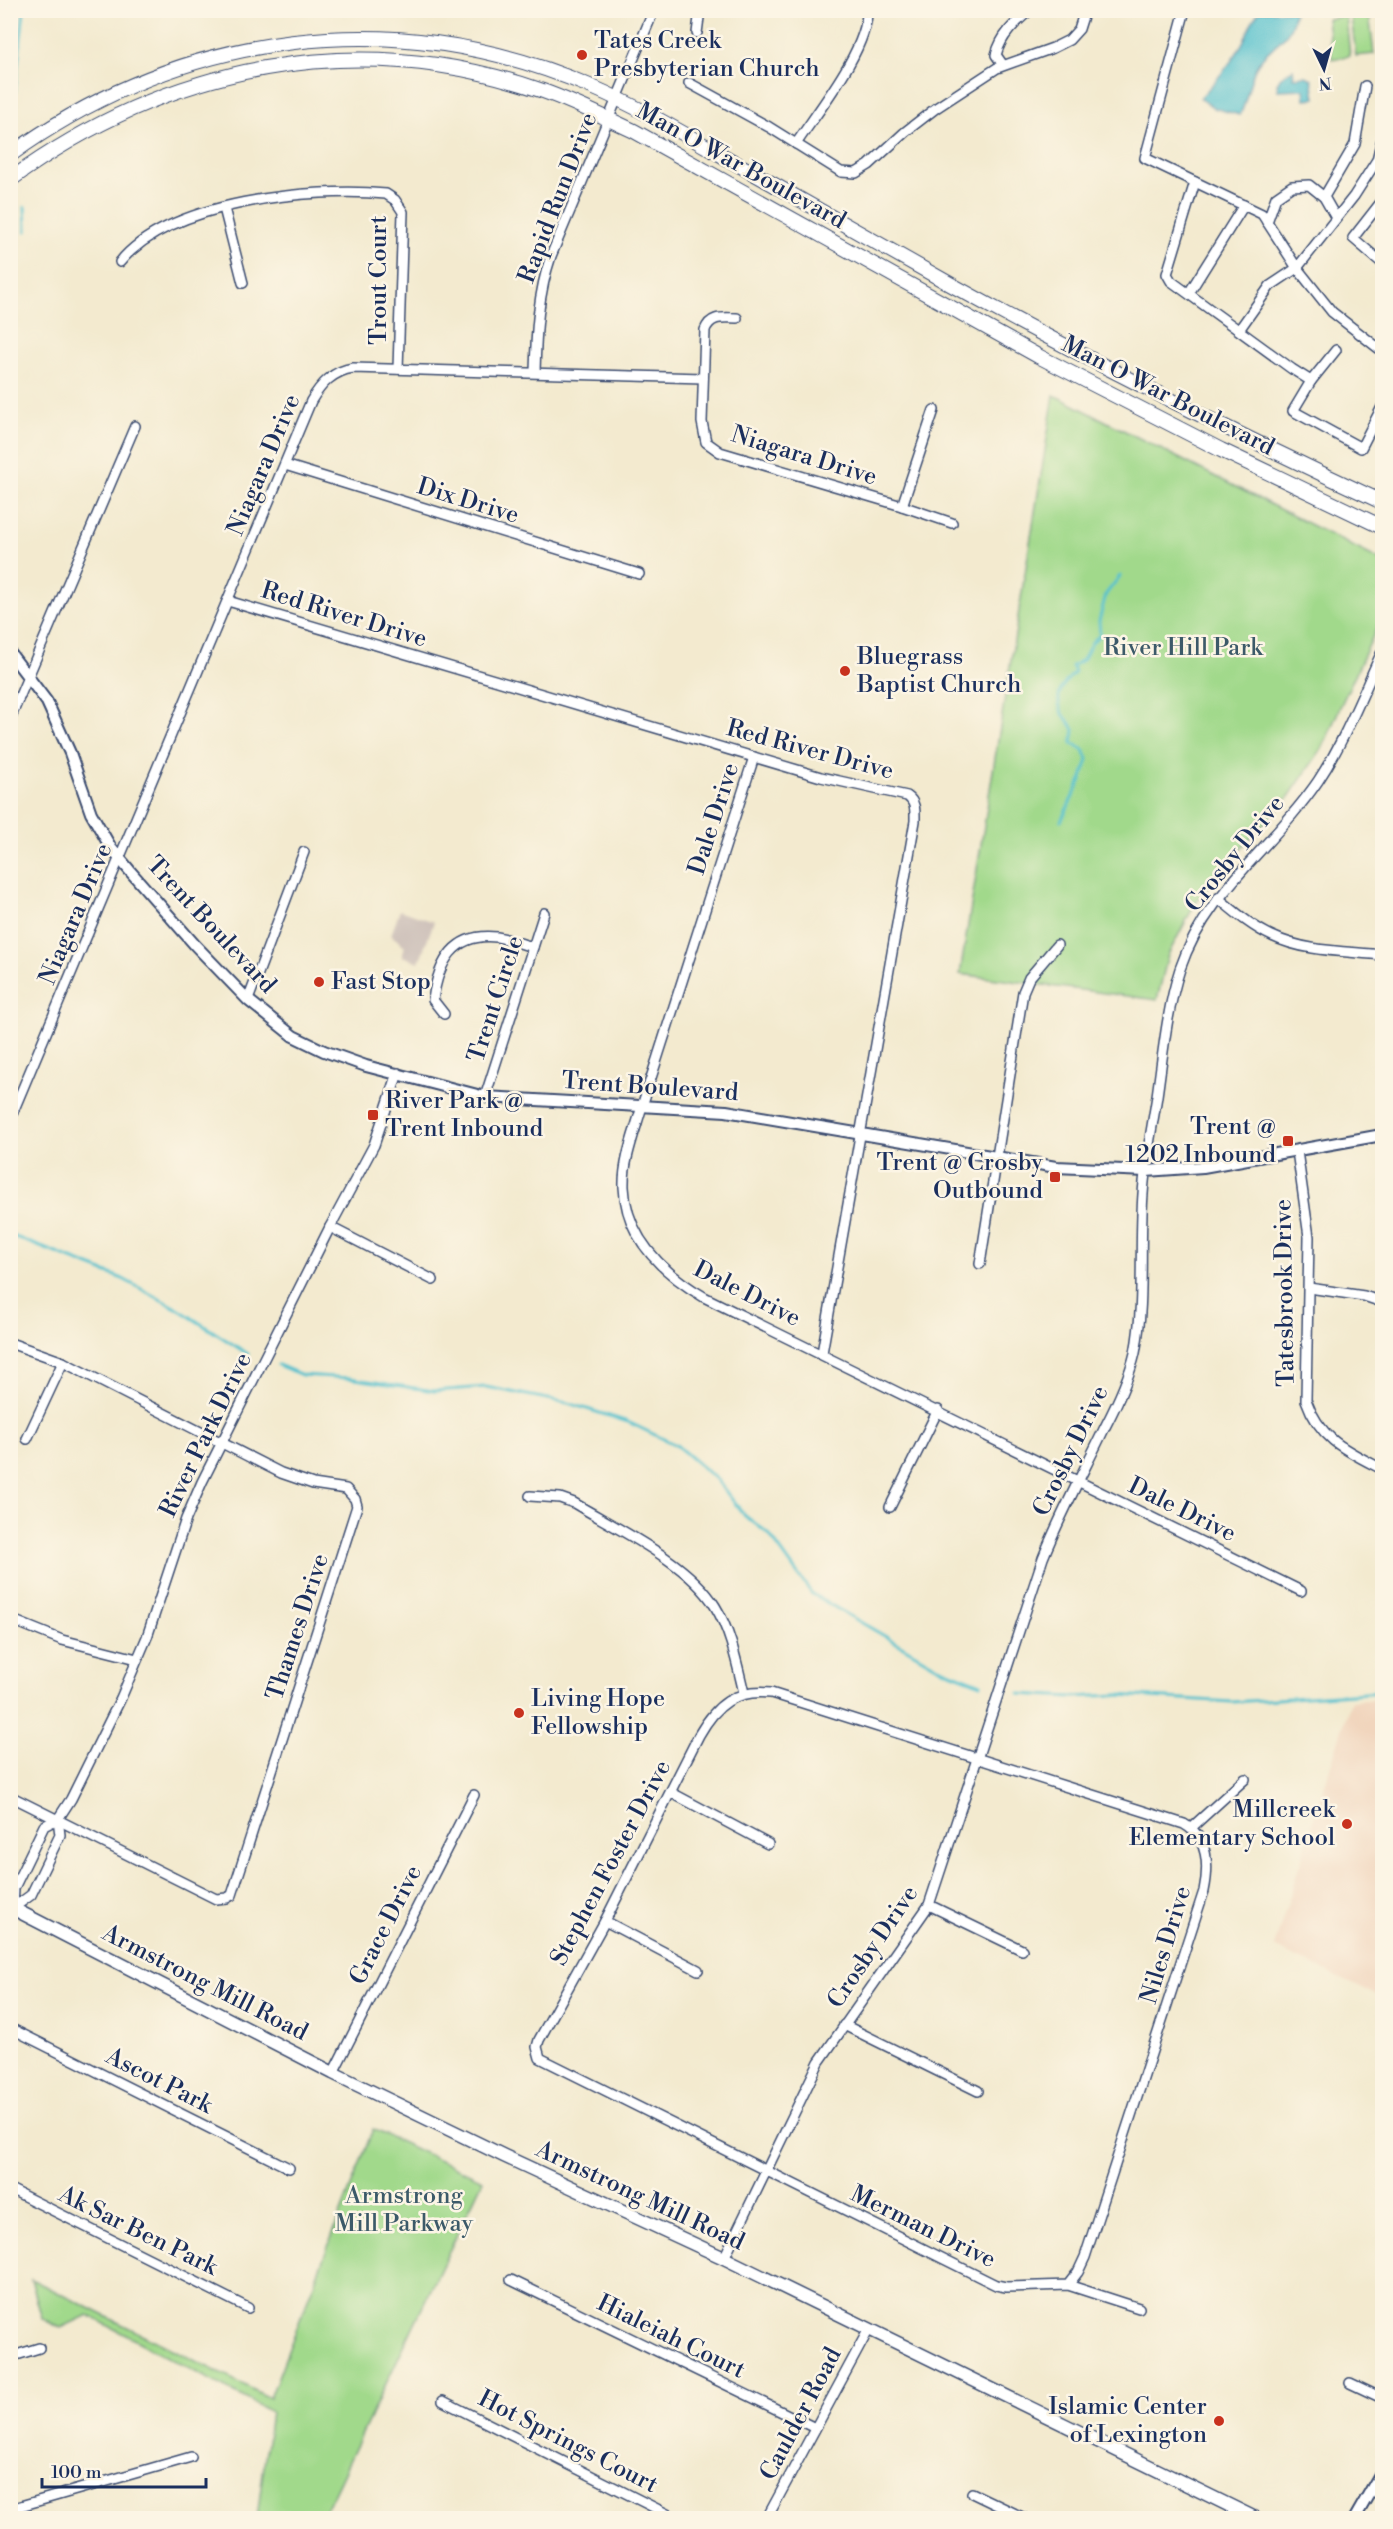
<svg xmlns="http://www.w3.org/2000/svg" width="1393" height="2529" font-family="'Libre Bodoni',serif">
	<rect width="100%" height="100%" fill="#fcf5e5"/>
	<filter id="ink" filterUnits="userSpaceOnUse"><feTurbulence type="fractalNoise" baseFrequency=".0167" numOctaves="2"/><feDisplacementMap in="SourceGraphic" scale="12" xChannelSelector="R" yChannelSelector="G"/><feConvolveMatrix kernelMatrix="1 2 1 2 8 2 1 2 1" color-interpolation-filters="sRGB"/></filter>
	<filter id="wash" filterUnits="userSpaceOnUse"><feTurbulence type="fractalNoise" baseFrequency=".008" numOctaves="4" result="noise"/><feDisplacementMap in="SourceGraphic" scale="24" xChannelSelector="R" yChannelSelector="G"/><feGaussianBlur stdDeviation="1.35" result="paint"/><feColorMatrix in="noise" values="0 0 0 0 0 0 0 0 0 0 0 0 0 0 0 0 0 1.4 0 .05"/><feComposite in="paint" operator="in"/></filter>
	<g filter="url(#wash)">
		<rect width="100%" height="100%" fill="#f3eacf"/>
		<path fill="#f1d5bd" d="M 1382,1699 L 1382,1998 L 1274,1947 L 1351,1701 Z"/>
		<path fill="#cec1ba" d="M 400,910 L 434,922 L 419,962 L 402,956 L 405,946 L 391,935 Z"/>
		<g fill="#a1d98b" stroke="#5e8474" stroke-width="1.5">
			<path d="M 1369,14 L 1374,54 L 1356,56 L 1351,16 Z"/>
			<path d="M 1346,16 L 1350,56 L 1332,59 L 1327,19 Z"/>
			<path d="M 1054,395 L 1382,561 L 1382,617 L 1341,705 L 1323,747 L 1288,798 L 1227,863 L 1195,904 L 1168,955 L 1157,1000 L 960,974 Z"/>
			<path d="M 373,2129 L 483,2180 L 322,2518 L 257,2518 L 271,2412 L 88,2315 L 61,2328 L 42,2319 L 31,2279 L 270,2398 Z"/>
		</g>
		<g fill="#55c1ce" stroke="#387896" stroke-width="1.5">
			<path d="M 1260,11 L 1294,11 C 1293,36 1279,40 1263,57 C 1249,72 1249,97 1240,115 L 1214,108 L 1200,98 C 1215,82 1232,63 1242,44 C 1249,32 1250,21 1260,11 Z"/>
			<path d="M 1293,69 L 1294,77 L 1306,76 L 1312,79 L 1315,98 L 1305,99 L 1304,89 L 1278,90 L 1277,84 L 1280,78 Z"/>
		</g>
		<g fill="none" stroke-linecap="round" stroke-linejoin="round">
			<g stroke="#55c1ce" stroke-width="3">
				<path d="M 13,107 L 24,10"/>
				<path d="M 25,207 L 26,231"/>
				<path d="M 1061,821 L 1082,778 L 1088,759 L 1084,750 L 1072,743 L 1074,730 C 1071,722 1064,718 1061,710 C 1054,694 1064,683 1075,672 L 1072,666 L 1083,660 L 1092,642 L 1100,635 L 1099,621 L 1106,594 L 1120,576"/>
				<path d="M 10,1235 L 123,1279 L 178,1309 L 248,1354"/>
				<path d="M 278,1365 L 302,1375 L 349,1378 L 434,1391 L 486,1387 L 568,1403 L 628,1422 L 676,1445 L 716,1479 L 745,1516 L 769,1534 L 812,1594 L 938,1667 L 981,1684"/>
				<path d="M 1019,1694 L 1072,1697 L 1118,1695 L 1232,1702 L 1382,1692"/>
			</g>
		</g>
	</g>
	<g filter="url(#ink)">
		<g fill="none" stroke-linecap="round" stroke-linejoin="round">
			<defs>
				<g id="minor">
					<path d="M 1185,10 L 1145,158 L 1262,214 L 1297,268 L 1332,312 L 1382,351"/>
					<path d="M 697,33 L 700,10"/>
					<path d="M 1003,65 L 996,55 C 1001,35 1015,23 1030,10"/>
					<path d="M 689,83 L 769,127 L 841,172 L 856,173 L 869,165 L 905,132 L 936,108 L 997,68 L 1053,48 L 1069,40 L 1079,29 L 1085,10"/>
					<path d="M 796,144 C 817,112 869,48 867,10"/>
					<path d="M 1195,182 L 1167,274 L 1171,281 L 1292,369 L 1311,381 L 1293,411 L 1361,448 L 1382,407"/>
					<path d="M 1324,197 L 1355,144 L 1365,86"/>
					<path d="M 1382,201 L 1353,238 L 1382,263"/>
					<path d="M 224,208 L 243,283"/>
					<path d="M 1267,222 L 1276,197 L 1292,186 L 1309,185 L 1324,197 L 1336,218"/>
					<path d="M 120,262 C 170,201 312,187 386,194 L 395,200 L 403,212 L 398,369"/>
					<path d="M 1189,293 L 1244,205"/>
					<path d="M 737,318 C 723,318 711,315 705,330 L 702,422 L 706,442 L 720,452 L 902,506 L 952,523"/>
					<path d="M 1239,330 L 1270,286 L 1297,268 L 1354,196 L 1377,160 L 1382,139"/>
					<path d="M 535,372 C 536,332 538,294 551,256 L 654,10"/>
					<path d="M 1311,381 L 1336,350"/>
					<path d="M 285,465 L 639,574"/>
					<path d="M 902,506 L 934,410"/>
					<path d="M 228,601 L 821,777 L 907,796 C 916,802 915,811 915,821 L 822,1353"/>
					<path d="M 10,719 L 135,426"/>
					<path d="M 754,757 L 642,1106 C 635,1132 623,1160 624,1187 C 626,1239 663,1273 704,1297 L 1301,1591"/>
					<path d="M 1218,898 C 1235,912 1252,927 1272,936 C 1305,952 1346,951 1382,955"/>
					<path d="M 248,1000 L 304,852"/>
					<path d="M 444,1014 L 433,1000 C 438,963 453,932 497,937 C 509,939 522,944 533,947"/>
					<path d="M 485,1097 L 544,913"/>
					<path d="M 10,1119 L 311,401 C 321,384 333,371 353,368 L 703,378"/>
					<path d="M 1297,1151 L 1309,1237 L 1306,1400 C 1320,1440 1347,1451 1382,1469"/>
					<path d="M 330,1227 L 433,1280"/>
					<path d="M 980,1264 L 1023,992 L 1029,978 L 1057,945"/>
					<path d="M 1309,1288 L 1364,1296 L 1382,1302"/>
					<path d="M 10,1343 L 63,1362 L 281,1473 L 313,1484 L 346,1489 L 355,1499 L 357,1506 L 232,1895 L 227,1898 L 216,1899 L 10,1796"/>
					<path d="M 27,1439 L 63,1362"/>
					<path d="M 530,1496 L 560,1498 L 574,1503 C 617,1529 688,1562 715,1606 C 731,1632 737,1664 744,1693"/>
					<path d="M 890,1507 L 938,1410"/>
					<path d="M 10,1619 L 62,1640 L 137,1659"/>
					<path d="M 672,1793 L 768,1844"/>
					<path d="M 1191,1828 L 1245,1779"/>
					<path d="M 929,1905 L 1022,1950"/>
					<path d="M 13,1908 L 14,1888 L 44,1826 L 58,1819 L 71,1799 L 121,1698 L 147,1637 L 186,1519 L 202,1482 L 330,1227 L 374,1145 L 398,1073"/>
					<path d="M 13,1908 L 31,1895 L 60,1835 L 58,1819"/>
					<path d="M 605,1921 L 698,1970"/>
					<path d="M 844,2025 L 978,2091"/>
					<path d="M 10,2028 L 289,2168"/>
					<path d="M 333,2073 L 474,1795"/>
					<path d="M 10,2189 L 248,2308"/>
					<path d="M 724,2258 L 819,2062 L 929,1905 L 1043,1558 C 1061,1513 1084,1471 1105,1427 C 1117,1404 1129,1379 1135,1353 C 1145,1302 1139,1247 1143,1194 C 1145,1162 1152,1128 1157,1096 C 1163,1054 1167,1009 1180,969 C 1206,892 1274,846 1318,781 C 1344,742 1362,695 1382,652"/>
					<path d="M 511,2280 L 815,2428"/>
					<path d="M 1068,2285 L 1078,2272 L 1085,2257 L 1204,1891 C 1209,1867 1209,1838 1184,1824 L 771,1693 C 735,1689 716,1705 699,1735 L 605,1921 L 539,2040 L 537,2047 L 540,2058 L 996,2285 L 1006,2287 L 1068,2285 L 1139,2308"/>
					<path d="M 10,2357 L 39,2348"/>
					<path d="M 1350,2383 L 1382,2398"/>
					<path d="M 443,2401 L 675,2518"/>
					<path d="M 972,2493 L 1024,2518"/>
					<path d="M 10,2509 L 191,2457"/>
					<path d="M 767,2518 L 869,2329"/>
				</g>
				<g id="tertiary">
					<path d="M 10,653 L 47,702 L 70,753 L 91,813 L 111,848 L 130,871 L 195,945 L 248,1000 L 293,1036 L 324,1051 L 366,1066 L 485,1097 L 726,1111 L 1056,1167 L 1146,1171 L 1203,1167 L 1382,1135"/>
					<path d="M 1355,2518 L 1382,2471"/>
				</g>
				<path id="secondary" d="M 10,1907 L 333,2073 L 504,2156 L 724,2258 L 1255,2518"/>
				<g id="primary">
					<path d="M 10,155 C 183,30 395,2 592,87 C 643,109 691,138 739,165 C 809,204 879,244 950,284 C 1091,362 1236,434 1382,502"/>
					<path d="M 10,180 C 168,65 356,26 543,91 C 574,102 604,117 634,131 L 1038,356 L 1221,450 L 1382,527"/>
				</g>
			</defs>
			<use href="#minor" stroke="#3b4b6f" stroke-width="12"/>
			<use href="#tertiary" stroke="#3b4b6f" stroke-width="14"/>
			<use href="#secondary" stroke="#3b4b6f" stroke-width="15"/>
			<use href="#primary" stroke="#3b4b6f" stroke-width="16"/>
			<use href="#minor" stroke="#fff" stroke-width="9"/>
			<use href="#tertiary" stroke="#fff" stroke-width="10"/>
			<use href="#secondary" stroke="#fff" stroke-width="12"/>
			<use href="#primary" stroke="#fff" stroke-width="14"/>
		</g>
	</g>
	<g fill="#c8321e" stroke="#fcf5e5" stroke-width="2">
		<circle cx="582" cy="55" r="6"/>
		<circle cx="845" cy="671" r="6"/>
		<circle cx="319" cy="982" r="6"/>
		<rect x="367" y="1109" width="12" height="12" rx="3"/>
		<rect x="1282" y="1135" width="12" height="12" rx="3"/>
		<rect x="1049" y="1171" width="12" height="12" rx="3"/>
		<circle cx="519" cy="1713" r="6"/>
		<circle cx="1347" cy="1824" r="6"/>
		<circle cx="1219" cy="2421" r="6"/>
	</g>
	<g text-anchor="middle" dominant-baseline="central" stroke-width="5" stroke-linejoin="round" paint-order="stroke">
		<g font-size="24" fill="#1b2f5e" stroke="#fcf5e5" text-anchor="start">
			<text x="594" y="41">Tates Creek<tspan x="594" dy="28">Presbyterian Church</tspan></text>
			<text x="857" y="657">Bluegrass<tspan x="857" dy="28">Baptist Church</tspan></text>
			<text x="331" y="982">Fast Stop</text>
			<text x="385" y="1101">River Park @<tspan x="385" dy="28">Trent Inbound</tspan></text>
			<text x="1276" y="1127" text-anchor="end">Trent @<tspan x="1276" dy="28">1202 Inbound</tspan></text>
			<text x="1043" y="1163" text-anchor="end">Trent @ Crosby<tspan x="1043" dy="28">Outbound</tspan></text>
			<text x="531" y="1699">Living Hope<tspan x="531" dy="28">Fellowship</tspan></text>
			<text x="1335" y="1810" text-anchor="end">Millcreek<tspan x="1335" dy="28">Elementary School</tspan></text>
			<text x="1207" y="2407" text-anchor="end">Islamic Center<tspan x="1207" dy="28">of Lexington</tspan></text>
		</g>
		<g font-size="24" fill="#1b2f5e" stroke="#fcf5e5">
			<text transform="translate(741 166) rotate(29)">Man O War Boulevard</text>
			<text transform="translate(558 198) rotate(-69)">Rapid Run Drive</text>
			<text transform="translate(379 280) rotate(-90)">Trout Court</text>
			<text transform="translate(1168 396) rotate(27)">Man O War Boulevard</text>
			<text transform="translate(804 456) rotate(17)">Niagara Drive</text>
			<text transform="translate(264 465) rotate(-67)">Niagara Drive</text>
			<text transform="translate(468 501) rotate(17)">Dix Drive</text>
			<text transform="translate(344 615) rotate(17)">Red River Drive</text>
			<text transform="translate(810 750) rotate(15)">Red River Drive</text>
			<text transform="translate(714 819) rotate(-72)">Dale Drive</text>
			<text transform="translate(1235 854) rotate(-51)">Crosby Drive</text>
			<text transform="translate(76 914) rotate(-67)">Niagara Drive</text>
			<text transform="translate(211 925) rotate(47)">Trent Boulevard</text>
			<text transform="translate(496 999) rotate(-72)">Trent Circle</text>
			<text transform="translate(650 1087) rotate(4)">Trent Boulevard</text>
			<text transform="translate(1285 1293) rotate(-91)">Tatesbrook Drive</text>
			<text transform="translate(747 1294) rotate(27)">Dale Drive</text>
			<text transform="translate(206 1435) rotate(-64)">River Park Drive</text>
			<text transform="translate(1071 1451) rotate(-64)">Crosby Drive</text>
			<text transform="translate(1182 1510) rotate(26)">Dale Drive</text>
			<text transform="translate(298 1627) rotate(-72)">Thames Drive</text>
			<text transform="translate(611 1863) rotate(-62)">Stephen Foster Drive</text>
			<text transform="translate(386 1925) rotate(-63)">Grace Drive</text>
			<text transform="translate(1166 1945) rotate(-73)">Niles Drive</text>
			<text transform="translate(873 1947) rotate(-56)">Crosby Drive</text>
			<text transform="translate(205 1983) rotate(27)">Armstrong Mill Road</text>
			<text transform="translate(159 2081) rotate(27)">Ascot Park</text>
			<text transform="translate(640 2196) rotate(25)">Armstrong Mill Road</text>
			<text transform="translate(923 2227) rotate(26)">Merman Drive</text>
			<text transform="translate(138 2231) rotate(26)">Ak Sar Ben Park</text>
			<text transform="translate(671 2337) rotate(26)">Hialeiah Court</text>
			<text transform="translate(801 2414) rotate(-62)">Caulder Road</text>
			<text transform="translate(568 2442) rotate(27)">Hot Springs Court</text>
		</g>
		<g font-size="24" fill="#3c5a69" stroke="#fcf5e5">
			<text x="1183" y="648">River Hill Park</text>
			<text x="404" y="2196">Armstrong<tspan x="404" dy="28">Mill Parkway</tspan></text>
		</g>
	</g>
	<rect width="1393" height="2529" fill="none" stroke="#fcf5e5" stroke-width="36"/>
	<g transform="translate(1324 69) rotate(175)" stroke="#fcf5e5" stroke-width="4.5" paint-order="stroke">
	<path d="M0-4.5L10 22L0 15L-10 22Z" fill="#1b2f5e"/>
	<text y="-9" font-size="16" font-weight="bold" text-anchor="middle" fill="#1b2f5e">N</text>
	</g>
	<path d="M42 2478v9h164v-9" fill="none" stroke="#1b2f5e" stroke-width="3"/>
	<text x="51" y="2478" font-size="18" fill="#1b2f5e" stroke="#fcf5e5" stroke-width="4.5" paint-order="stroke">100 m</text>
</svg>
